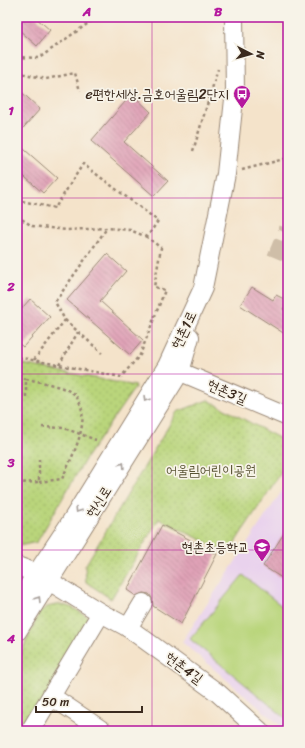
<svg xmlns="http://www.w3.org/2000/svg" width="305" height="748" font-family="Sriracha,'Poor Story',sans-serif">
	<defs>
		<pattern id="park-dots" width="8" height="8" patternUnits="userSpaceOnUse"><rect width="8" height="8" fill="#b9d57b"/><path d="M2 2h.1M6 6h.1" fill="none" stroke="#a0b76a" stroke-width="1.8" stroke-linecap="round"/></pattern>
		<pattern id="building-back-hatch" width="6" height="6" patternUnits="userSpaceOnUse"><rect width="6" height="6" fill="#e0a2b7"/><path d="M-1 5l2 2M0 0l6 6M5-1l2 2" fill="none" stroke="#b78494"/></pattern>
	</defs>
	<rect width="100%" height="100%" fill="#f7f3e8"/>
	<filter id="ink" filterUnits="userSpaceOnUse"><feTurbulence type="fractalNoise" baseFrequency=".025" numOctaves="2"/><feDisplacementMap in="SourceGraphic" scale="8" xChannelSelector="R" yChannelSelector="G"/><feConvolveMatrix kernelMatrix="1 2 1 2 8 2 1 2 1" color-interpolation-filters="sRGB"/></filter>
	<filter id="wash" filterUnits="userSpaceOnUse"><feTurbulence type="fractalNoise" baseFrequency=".012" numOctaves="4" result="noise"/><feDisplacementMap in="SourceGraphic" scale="16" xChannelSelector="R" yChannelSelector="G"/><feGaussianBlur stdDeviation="0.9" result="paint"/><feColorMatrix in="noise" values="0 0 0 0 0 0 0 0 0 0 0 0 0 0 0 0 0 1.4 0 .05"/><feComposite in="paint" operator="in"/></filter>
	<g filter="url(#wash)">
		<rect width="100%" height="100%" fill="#f4e3ca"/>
		<path fill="#e9d2ed" d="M 288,482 L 288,731 L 287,731 L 182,642 Z"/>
		<g fill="url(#park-dots)" stroke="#7a804c">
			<path d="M 17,363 L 136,386 L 86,458 L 37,542 L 19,546 L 17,546 Z"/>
			<path d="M 208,400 L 288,443 L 288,462 L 228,553 L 159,519 L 111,599 L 86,582 L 85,566 L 177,412 Z"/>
			<path d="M 60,604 L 73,608 L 90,618 L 31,731 L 17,731 L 17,662 L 39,613 L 47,607 Z"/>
		</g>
		<path fill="#b9d57b" stroke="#7a804c" d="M 243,575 L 288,611 L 288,720 L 190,639 Z"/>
		<g id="blocks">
			<g fill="url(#building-back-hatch)">
				<path d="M 17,17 L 35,17 L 50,30 L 37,46 L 17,28 Z"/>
				<path d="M 17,88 L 40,109 L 17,135 Z"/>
				<path d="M 132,94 L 151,112 L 124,142 L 168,181 L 154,196 L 91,141 Z"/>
				<path d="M 17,143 L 57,178 L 43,193 L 17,170 Z"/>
				<path d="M 107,254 L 126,271 L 100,301 L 143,340 L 130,355 L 67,300 Z"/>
				<path d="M 252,287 L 273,300 L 276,295 L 288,301 L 283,309 L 288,312 L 288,336 L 240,305 Z"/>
				<path d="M 30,299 L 50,317 L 23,347 L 17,342 L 17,314 Z"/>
				<path d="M 162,525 L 217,554 L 181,624 L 153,606 L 152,598 L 149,594 L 143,593 L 136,596 L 127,590 Z"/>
				<path d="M 288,527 L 288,582 L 263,566 Z"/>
			</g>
		</g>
	</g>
	<g filter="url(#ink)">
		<use href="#blocks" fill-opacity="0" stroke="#988674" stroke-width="1"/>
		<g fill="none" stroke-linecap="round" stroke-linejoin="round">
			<path stroke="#cfbea8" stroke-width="18" stroke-dasharray="18 9" stroke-linecap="butt" d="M 276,258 L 288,229"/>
			<defs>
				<g id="minor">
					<path d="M 169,367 L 288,417"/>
					<path d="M 17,566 L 36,573 L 101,613 L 127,627 L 218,693 L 260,731"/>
					<path d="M 17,603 L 70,523 L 167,366 L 203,288 L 226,174 L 235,90 L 234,17"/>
					<path d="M 128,628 L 143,603"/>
					<path d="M 17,632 L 180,372 L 190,337"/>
					<path d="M 51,696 L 103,731"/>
					<path d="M 30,731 L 101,613"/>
				</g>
			</defs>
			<use href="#minor" stroke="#988674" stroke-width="20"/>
			<g stroke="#988674" stroke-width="2.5" stroke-dasharray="3 3" stroke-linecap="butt">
				<path d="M 17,57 L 39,58 L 97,17"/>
				<path d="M 17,72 L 46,79 L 75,73 L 80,91"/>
				<path d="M 193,151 L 218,69"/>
				<path d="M 242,170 L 288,158"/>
				<path d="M 17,198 L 22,201 L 55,208 L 83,164 L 158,221 L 147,237 L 161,248 L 154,287 L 165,290 L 140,355 L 121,377 L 17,357"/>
				<path d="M 17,216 L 32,226 L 67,230 L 107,228 L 130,230 L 147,237"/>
				<path d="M 65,320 L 102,353"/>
				<path d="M 34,360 L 65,320 L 55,302 L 107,228"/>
				<path d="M 59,365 L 78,332"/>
				<path d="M 17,377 L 26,379"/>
				<path d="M 26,397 L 26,379 C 37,381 68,387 75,395 C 94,418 72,456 62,479 L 39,482"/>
				<path d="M 42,427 L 64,428 L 96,440"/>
				<path d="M 17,483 L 39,482 L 39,457"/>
			</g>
			<use href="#minor" stroke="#fff" stroke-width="18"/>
		</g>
		<defs><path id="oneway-chevron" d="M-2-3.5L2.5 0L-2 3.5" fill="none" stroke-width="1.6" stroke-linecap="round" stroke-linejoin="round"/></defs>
		<g stroke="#a79f9a">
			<use href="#oneway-chevron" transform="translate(146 399) rotate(122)"/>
			<use href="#oneway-chevron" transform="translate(122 465) rotate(-58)"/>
			<use href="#oneway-chevron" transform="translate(78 510) rotate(122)"/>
			<use href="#oneway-chevron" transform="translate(38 599) rotate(-58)"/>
		</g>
	</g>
	<path fill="none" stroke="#b5179e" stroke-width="1" stroke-opacity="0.55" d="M 152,17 L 152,731M 17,198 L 288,198M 17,374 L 288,374M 17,550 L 288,550"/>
	<defs>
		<symbol id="bus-pin" viewBox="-11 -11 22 30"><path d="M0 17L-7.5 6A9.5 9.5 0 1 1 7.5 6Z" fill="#b5179e" stroke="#f7f3e8"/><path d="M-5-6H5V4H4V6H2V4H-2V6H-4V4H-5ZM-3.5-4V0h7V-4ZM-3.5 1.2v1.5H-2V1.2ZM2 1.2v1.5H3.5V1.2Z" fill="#fff"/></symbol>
		<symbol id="school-pin" viewBox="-11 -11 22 30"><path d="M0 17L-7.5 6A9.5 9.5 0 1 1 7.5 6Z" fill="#b5179e" stroke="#f7f3e8"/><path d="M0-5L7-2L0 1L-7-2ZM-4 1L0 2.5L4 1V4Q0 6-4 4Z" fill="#fff"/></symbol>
	</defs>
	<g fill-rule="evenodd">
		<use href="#bus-pin" x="232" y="84" width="20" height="27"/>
		<use href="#school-pin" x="252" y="537" width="20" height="27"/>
	</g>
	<g text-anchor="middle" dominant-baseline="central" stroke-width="3.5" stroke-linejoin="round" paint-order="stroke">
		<g font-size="14" fill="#3b2a1e" stroke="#f7f3e8" text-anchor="end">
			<text x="229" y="94">e편한세상.금호어울림2단지</text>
			<text x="249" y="547">현촌초등학교</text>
		</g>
		<g font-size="14" fill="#3b2a1e" stroke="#f7f3e8">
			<text transform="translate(184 330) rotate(-65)">현촌1로</text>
			<text transform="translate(227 392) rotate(23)">현촌3길</text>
			<text transform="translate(99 502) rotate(-58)">현신로</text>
			<text transform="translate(184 668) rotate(36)">현촌4길</text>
		</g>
		<g font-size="14" fill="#5a5535" stroke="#f7f3e8">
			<text x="211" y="470">어울림어린이공원</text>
		</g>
	</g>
	<rect width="305" height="748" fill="none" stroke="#f7f3e8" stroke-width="44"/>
	<g transform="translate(251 54) rotate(96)" stroke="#f7f3e8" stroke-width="3" paint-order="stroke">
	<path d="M0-3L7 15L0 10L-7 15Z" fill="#3b2a1e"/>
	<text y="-6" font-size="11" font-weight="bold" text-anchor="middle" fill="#3b2a1e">N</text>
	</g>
	<path d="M36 706v6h106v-6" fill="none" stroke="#3b2a1e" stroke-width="2"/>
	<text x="42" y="706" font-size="12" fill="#3b2a1e" stroke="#f7f3e8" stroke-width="3" paint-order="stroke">50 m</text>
	<rect x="22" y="22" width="261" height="704" fill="none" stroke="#b5179e" stroke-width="1.5"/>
	<g font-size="13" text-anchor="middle" font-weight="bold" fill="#b5179e">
		<text x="87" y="16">A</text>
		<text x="218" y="16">B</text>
		<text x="11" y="115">1</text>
		<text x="11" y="291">2</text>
		<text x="11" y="467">3</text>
		<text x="11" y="643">4</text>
	</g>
</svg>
